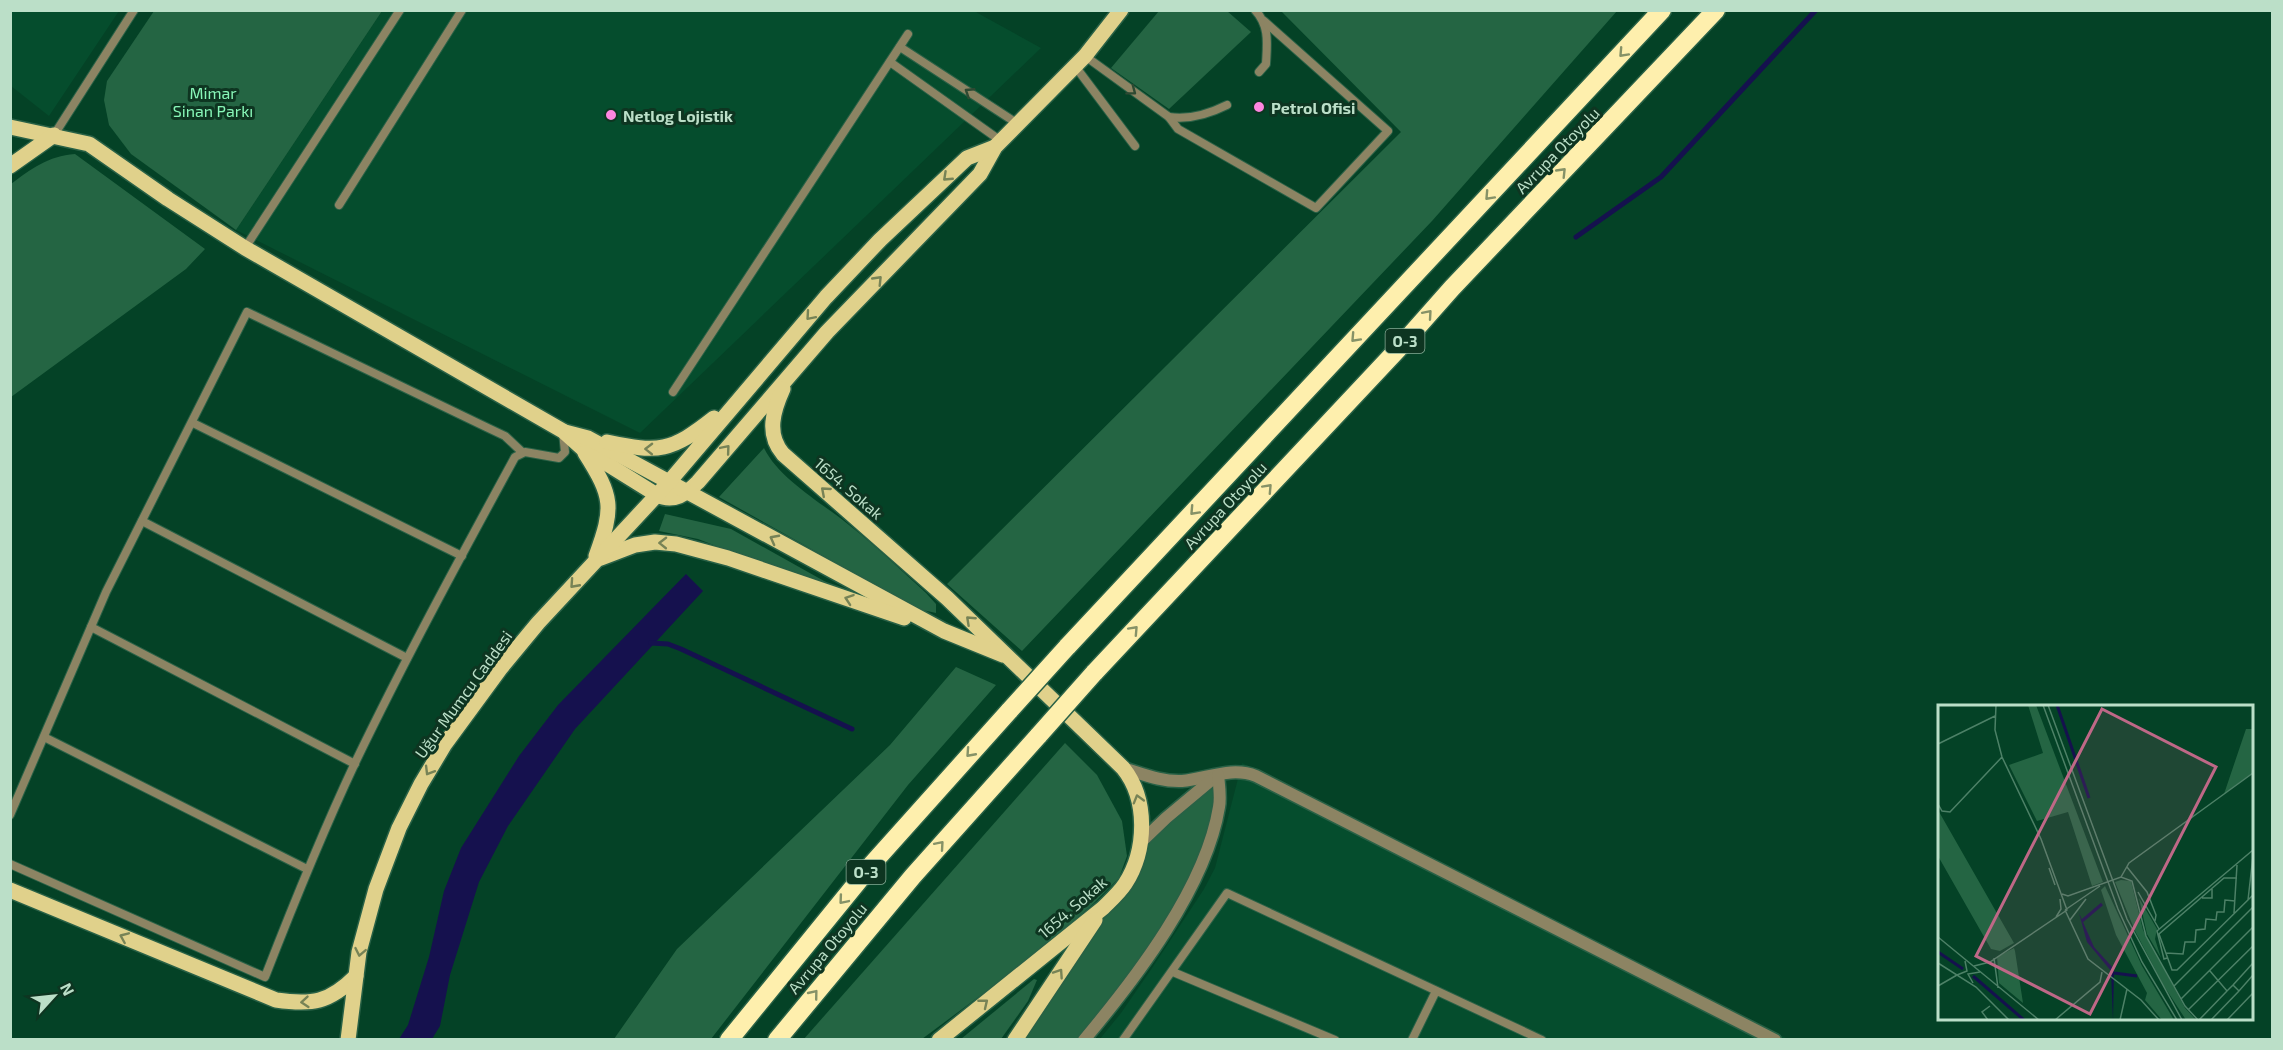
<svg xmlns="http://www.w3.org/2000/svg" width="2283" height="1050" viewBox="0 0 2283 1050" font-family="'Exo 2',sans-serif">
<style>
.built{fill:#054d2d}
.green{fill:#246543}
.water{fill:#15114e}
.lines{fill:none;stroke-linecap:round;stroke-linejoin:round}
.stream{stroke:#15114e;stroke-width:5}
.lane-casing{stroke:#296146;stroke-width:10}
.street-casing{stroke:#296146;stroke-width:15}
.primary-casing{stroke:#296146;stroke-width:18}
.highway-casing{stroke:#296146;stroke-width:21}
.lane{stroke:#8c8463;stroke-width:8}
.street{stroke:#8c8463;stroke-width:12}
.primary{stroke:#e0d18b;stroke-width:15}
.highway{stroke:#feefad;stroke-width:18}
.highway-bridge-casing{stroke:#296146;stroke-width:21;stroke-linecap:butt}
.highway-bridge{stroke:#feefad;stroke-width:18}
.oneway{stroke:#869267}
.oneway2{stroke:#2e4932}
.oneway3{stroke:#778356}
.poi-dot{fill:#fe86e0;stroke:#0e3521;stroke-width:2}
.labels{text-anchor:middle;dominant-baseline:central;stroke-width:6;stroke-linejoin:round;paint-order:stroke}
.shield{fill:#0e3521;stroke:#87ac96;stroke-width:1.5}
.shield-label{font-size:15px;font-weight:bold;fill:#bbdfc8}
.park-label{font-size:16px;fill:#87f6b7;stroke:#0e3521}
.poi-label{font-size:16px;font-weight:bold;fill:#bbdfc8;stroke:#0e3521;text-anchor:start}
.street-label{font-size:16px;fill:#bbdfc8;stroke:#0e3521}
.inset-river{fill:none;stroke:#15114e;stroke-width:3}
.inset-road{fill:none;stroke:#4d8167;stroke-width:1.5}
.view{fill:#bf6887;fill-opacity:0.15;stroke:#bf6887;stroke-width:3}
.inset-edge{fill:none;stroke:#bbdfc8;stroke-width:3}
</style>
<rect width="100%" height="100%" fill="#044226"/>
<g class="built">
<polygon points="10,11 119,11 49,116 11,86"/>
<polygon points="382,11 974,11 1041,48 640,433 236,230"/>
<polygon points="1242,763 1788,1039 1099,1040 1121,1013 1152,968 1204,889 1215,868"/>
</g>
<g class="green">
<polygon points="154,11 382,11 236,230 131,154 109,125 104,100 107,81"/>
<polygon points="1159,11 1227,11 1251,32 1169,109 1111,68"/>
<polygon points="1281,11 1617,11 1432,221 1022,651 947,584 1401,132"/>
<path d="M75,154L205,249L186,269L11,397V184C31,169 48,156 75,154Z"/>
<path d="M764,448C779,479 822,503 849,525C876,546 901,570 926,593L936,604V613L918,609L719,497Z"/>
<polygon points="665,514 731,529 833,586 830,590 698,539 659,531"/>
<polygon points="956,667 996,685 908,785 711,1039 614,1039 677,949 890,745"/>
<polygon points="1065,743 1097,775 1122,821 1127,856 1119,878 1092,905 1020,966 922,1039 803,1040"/>
<polygon points="1218,775 1220,805 1179,909 1084,1039 1015,1040 1137,852"/>
<polygon points="1034,979 1037,980 1028,1001 1001,1039 961,1039"/>
</g>
<polygon class="water" points="686,574 703,591 575,729 508,826 479,882 450,975 440,1026 432,1039 399,1039 408,1025 429,957 444,891 461,848 519,756 558,705"/>
<g class="lines">
<g class="stream">
<polyline points="1576,237 1661,177 1816,10"/>
<polyline points="651,643 668,644 681,649 852,729"/>
</g>
<g class="lane-casing">
<g id="lane">
<path d="M1255,10C1270,26 1267,44 1266,64L1259,72"/>
<polyline points="900,47 1018,124"/>
<path d="M1085,56L1169,117C1189,120 1209,114 1227,105"/>
<polyline points="890,62 1001,141"/>
<polyline points="1075,66 1135,146"/>
<polyline points="1169,117 1178,129 1316,208 1388,131 1264,21"/>
<polyline points="54,135 134,10"/>
<polyline points="339,205 462,10"/>
<polyline points="245,248 400,10"/>
<polyline points="673,392 908,34"/>
<polyline points="193,423 462,556"/>
<polyline points="142,521 407,658"/>
<polyline points="91,627 355,764"/>
<polyline points="44,737 307,869"/>
<polyline points="10,815 106,592 247,312 486,427 505,436 522,452"/>
<path d="M10,864L265,977C293,905 322,833 355,763C405,659 460,558 515,457L525,452L559,458L565,452L563,432"/>
<polyline points="1173,972 1335,1040"/>
<polyline points="1123,1040 1227,893 1542,1040"/>
<polyline points="1412,1040 1436,991"/>
</g>
</g>
<g class="street-casing">
<g id="street">
<path d="M1123,768C1143,774 1161,782 1182,781C1207,779 1231,766 1256,776L1775,1040"/>
<polyline points="1140,843 1166,818 1215,777"/>
<path d="M1084,1040C1136,978 1206,887 1219,807C1221,797 1219,785 1218,775"/>
</g>
</g>
<g class="primary-casing">
<g id="primary">
<path d="M10,127L89,144L168,199L245,248L563,431L583,449L657,495C674,503 686,494 698,482L827,332L980,174L995,147L1085,56L1121,10"/>
<polyline points="10,166 54,135"/>
<path d="M783,389C773,411 766,434 783,454L947,598L1123,768C1148,799 1147,850 1125,884C1119,893 1111,900 1103,908L939,1040"/>
<polyline points="565,432 588,438 944,631 1003,655"/>
<path d="M607,442C659,453 671,452 714,418"/>
<path d="M585,453C613,497 614,507 596,556"/>
<polyline points="601,558 635,545 655,542 676,544 728,558 904,618"/>
<path d="M10,890L276,1000C312,1005 329,1003 356,976"/>
<polyline points="348,1040 359,952 376,889 399,828 421,784 445,744 500,669 538,623 669,482 826,297 880,240 967,158 995,147"/>
<polyline points="1015,1040 1095,920"/>
</g>
</g>
<g class="highway-casing">
<g id="highway">
<polyline points="1067,647 1662,10"/>
<polyline points="1094,673 1398,349 1452,288 1716,10"/>
<polyline points="729,1040 873,863 1010,710"/>
<polyline points="777,1040 913,876 1039,735"/>
</g>
</g>
<use href="#lane" class="lane"/>
<use href="#street" class="street"/>
<use href="#primary" class="primary"/>
<use href="#highway" class="highway"/>
<g class="highway-bridge-casing">
<g id="highway-bridge">
<polyline points="1010,710 1067,647"/>
<polyline points="1039,735 1094,673"/>
</g>
</g>
<use href="#highway-bridge" class="highway-bridge"/>
</g>
<defs><path id="oneway-chevron" d="M-2-3.5L2.5 0L-2 3.5" fill="none" stroke-width="1.6" stroke-linecap="round" stroke-linejoin="round" transform="scale(1.5)"/></defs>
<g class="oneway">
<use href="#oneway-chevron" transform="translate(1623 53) rotate(133)"/>
<use href="#oneway-chevron" transform="translate(1562 172) rotate(-46)"/>
<use href="#oneway-chevron" transform="translate(1489 196) rotate(133)"/>
<use href="#oneway-chevron" transform="translate(1428 314) rotate(-49)"/>
<use href="#oneway-chevron" transform="translate(1355 338) rotate(133)"/>
<use href="#oneway-chevron" transform="translate(1268 488) rotate(-47)"/>
<use href="#oneway-chevron" transform="translate(1194 511) rotate(133)"/>
<use href="#oneway-chevron" transform="translate(1134 630) rotate(-47)"/>
<use href="#oneway-chevron" transform="translate(970 753) rotate(132)"/>
<use href="#oneway-chevron" transform="translate(940 845) rotate(-49)"/>
<use href="#oneway-chevron" transform="translate(843 900) rotate(130)"/>
<use href="#oneway-chevron" transform="translate(814 994) rotate(-51)"/>
</g>
<g class="oneway2">
<use href="#oneway-chevron" transform="translate(1132 91) rotate(37)"/>
<use href="#oneway-chevron" transform="translate(969 92) rotate(-147)"/>
</g>
<g class="oneway3">
<use href="#oneway-chevron" transform="translate(947 177) rotate(137)"/>
<use href="#oneway-chevron" transform="translate(878 280) rotate(-46)"/>
<use href="#oneway-chevron" transform="translate(810 316) rotate(131)"/>
<use href="#oneway-chevron" transform="translate(649 449) rotate(-179)"/>
<use href="#oneway-chevron" transform="translate(726 449) rotate(-50)"/>
<use href="#oneway-chevron" transform="translate(825 491) rotate(-139)"/>
<use href="#oneway-chevron" transform="translate(774 539) rotate(-152)"/>
<use href="#oneway-chevron" transform="translate(663 543) rotate(-179)"/>
<use href="#oneway-chevron" transform="translate(574 584) rotate(132)"/>
<use href="#oneway-chevron" transform="translate(849 599) rotate(-161)"/>
<use href="#oneway-chevron" transform="translate(970 620) rotate(-137)"/>
<use href="#oneway-chevron" transform="translate(429 771) rotate(121)"/>
<use href="#oneway-chevron" transform="translate(1138 799) rotate(-106)"/>
<use href="#oneway-chevron" transform="translate(124 937) rotate(-157)"/>
<use href="#oneway-chevron" transform="translate(360 952) rotate(101)"/>
<use href="#oneway-chevron" transform="translate(1059 973) rotate(-56)"/>
<use href="#oneway-chevron" transform="translate(305 1002) rotate(175)"/>
<use href="#oneway-chevron" transform="translate(984 1003) rotate(-39)"/>
</g>
<g class="poi-dot">
<circle cx="1259" cy="107" r="6"/>
<circle cx="611" cy="115" r="6"/>
</g>
<g class="labels">
<g class="shield">
<rect x="1385.5" y="329" width="39" height="24" rx="4.5"/>
<rect x="846.5" y="860" width="39" height="24" rx="4.5"/>
</g>
<g class="shield-label">
<text x="1405" y="341">O-3</text>
<text x="866" y="872">O-3</text>
</g>
<g class="park-label">
<text x="213" y="92">Mimar<tspan x="213" dy="18">Sinan Parkı</tspan></text>
</g>
<g class="poi-label">
<text x="1271" y="107">Petrol Ofisi</text>
<text x="623" y="115">Netlog Lojistik</text>
</g>
<g class="street-label">
<text transform="translate(1557 150) rotate(-46)">Avrupa Otoyolu</text>
<text transform="translate(849 488) rotate(41)">1654. Sokak</text>
<text transform="translate(1225 505) rotate(-47)">Avrupa Otoyolu</text>
<text transform="translate(463 694) rotate(-54)">Uğur Mumcu Caddesi</text>
<text transform="translate(1072 907) rotate(-41)">1654. Sokak</text>
<text transform="translate(827 948) rotate(-50)">Avrupa Otoyolu</text>
</g>
</g>
<g transform="translate(1938 705)">
<rect width="315" height="315" fill="#044226"/>
<path d="M90,0H98L165,177L154,181L130,107L99,116L71,60L105,48ZM308,24H315V68L286,89ZM0,105L76,238L62,246L53,244L0,151ZM183,175L193,176L205,225L247,303L258,315H248L226,281L197,226L177,177ZM167,181L204,261L236,315H224L207,295L209,288L178,230L163,185ZM201,193L219,224L217,234L223,253L209,229ZM76,243L77,246L85,298L61,278L59,252Z" fill="#246543"/>
<path d="M141,208L156,242L176,264L175,315L173,266L149,237Z" fill="#15114e"/>
<path class="inset-river" d="M119,0L151,93M144,216L164,199M0,247L25,264M176,268L199,271M35,271L86,315"/>
<path class="inset-road" d="M105,0L180,204L204,257L239,315M110,0L189,214L244,315M0,39L57,11M0,99L4,106L12,107L64,52M189,162L209,187L218,210L217,216M111,163L117,180M183,172L191,158L315,68M299,173H286L221,229L234,265H239L315,190M200,187L221,224M124,189L130,191L183,172L194,176L208,231L247,301L260,315M264,193H274V184M310,195L315,151M127,205L150,254L203,295L221,315M127,205L162,181M296,208L299,160M118,212L123,204L122,194M132,215L148,194M0,232L101,315M228,248L245,249L247,237H257L258,225L267,224L268,214L278,215L279,207H286L287,195L297,196M56,253L60,283M229,253L226,254L219,226L315,145M0,258L38,282L71,315M36,261L52,257L129,205L103,134L64,52L57,25L58,0M272,266L289,286L295,280L301,286L315,270M19,270L29,266L27,256M35,278L30,269L42,267M295,280L315,258M0,281L19,270M236,281L315,202M243,294L315,222M250,305L315,241M50,315L44,307L52,301M117,315L162,277L164,267M182,315L189,284M261,315L289,286M273,315L301,286M289,315L315,288"/>
<path class="view" d="M164,4L278,62L152,309L38,251Z"/>
<rect width="315" height="315" class="inset-edge"/>
</g>
<rect width="2283" height="1050" fill="none" stroke="#bbdfc8" stroke-width="24"/>
<g transform="translate(54 996) rotate(63)" stroke="#0e3521" stroke-width="4.5" paint-order="stroke">
<path d="M0-4.5L10 22L0 15L-10 22Z" fill="#bbdfc8"/>
<text y="-9" font-size="16" font-weight="bold" text-anchor="middle" fill="#bbdfc8">N</text>
</g>
</svg>
